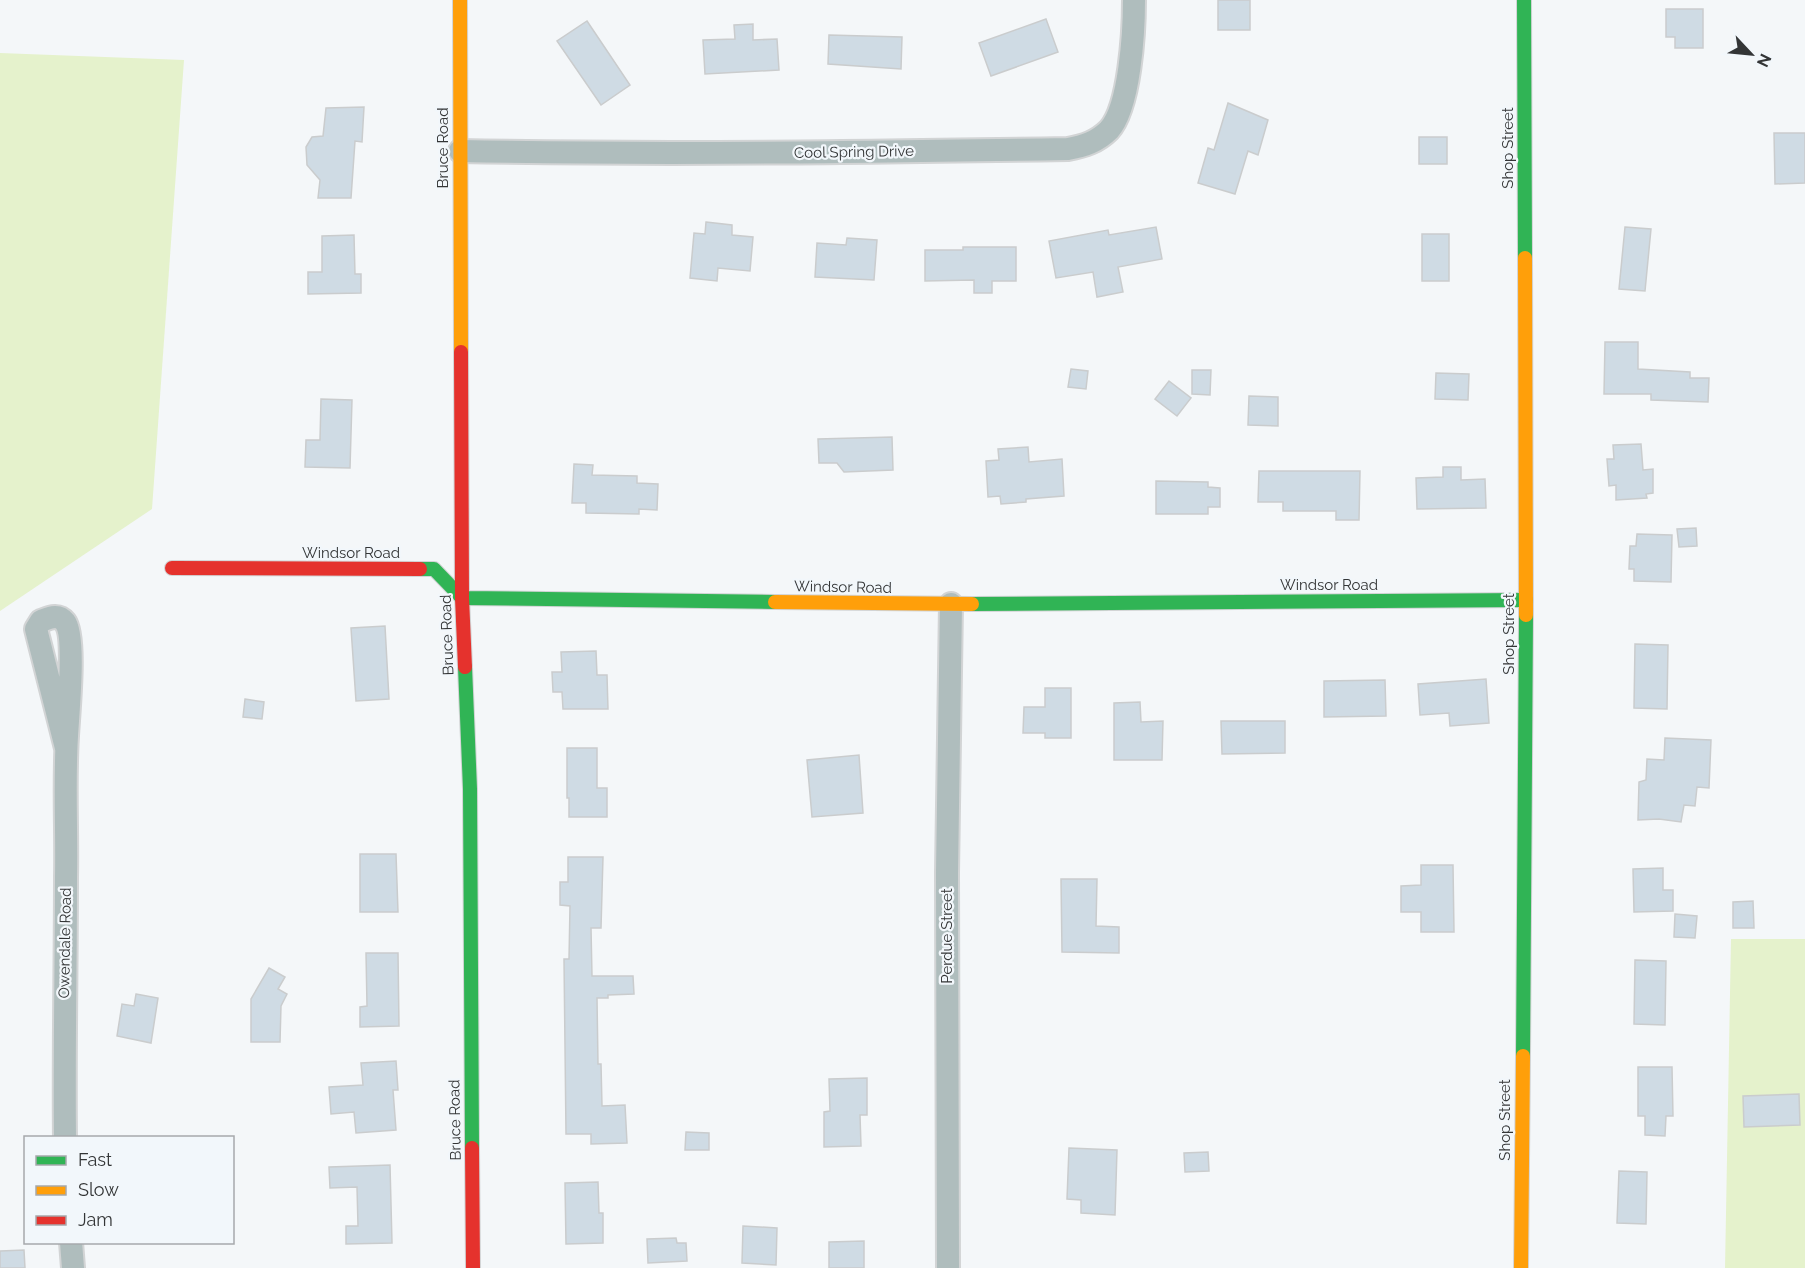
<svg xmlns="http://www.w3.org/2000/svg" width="1805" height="1268" viewBox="0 0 1805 1268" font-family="Raleway,sans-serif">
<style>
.green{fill:#e5f2cc}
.building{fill:#cfdbe4;stroke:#cacccd;stroke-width:1.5}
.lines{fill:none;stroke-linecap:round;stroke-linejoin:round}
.street-casing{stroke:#d2d4d5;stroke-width:26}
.fast-casing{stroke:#d2d4d5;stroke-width:16}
.slow-casing{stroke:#d2d4d5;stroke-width:16}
.jam-casing{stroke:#d2d4d5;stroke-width:16}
.street{stroke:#afbdbd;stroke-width:22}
.fast{stroke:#30b455;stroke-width:14}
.slow{stroke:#ff9f0a;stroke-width:14}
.jam{stroke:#e5322d;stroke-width:14}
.labels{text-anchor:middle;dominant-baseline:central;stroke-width:4.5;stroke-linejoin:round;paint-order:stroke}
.street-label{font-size:15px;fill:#333536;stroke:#f2f7fb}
</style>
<rect width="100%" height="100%" fill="#f4f7f9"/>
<g class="green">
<polygon points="0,53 184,60 152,509 0,611"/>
<polygon points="1731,939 1805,939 1805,1268 1725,1268"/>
</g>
<g class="building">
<rect x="1218" y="0" width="32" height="30"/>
<polygon points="1666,9 1703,9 1703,48 1675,48 1675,37 1666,37"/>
<polygon points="1046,19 1058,52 991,76 979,43"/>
<polygon points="587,21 630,85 601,105 557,41"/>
<polygon points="753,24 753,40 777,39 779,70 705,74 703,40 735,39 734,25"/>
<polygon points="829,35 902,37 901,69 828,64"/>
<polygon points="1228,103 1268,120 1258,155 1248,151 1235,194 1198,183 1208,148 1214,150"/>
<polygon points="364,107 362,142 355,141 351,198 318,198 320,180 307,165 306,147 312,137 323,136 326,108"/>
<polygon points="1774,133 1805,133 1805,183 1775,184"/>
<rect x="1419" y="137" width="28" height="27"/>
<polygon points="706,222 732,225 732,235 753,237 750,271 718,268 717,281 690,278 694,233 705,234"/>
<polygon points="1156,227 1162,259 1118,267 1123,292 1097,297 1093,272 1056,278 1049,241 1108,230 1109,235"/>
<polygon points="1625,227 1651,229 1645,291 1619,289"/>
<rect x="1422" y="234" width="27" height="47"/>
<polygon points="354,235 355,274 361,274 361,293 308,294 308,272 322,272 322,236"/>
<polygon points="847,238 877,240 874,280 815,277 817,243 846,245"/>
<polygon points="963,247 1016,247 1016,281 992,281 992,293 974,293 974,280 925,281 925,250 963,250"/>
<polygon points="1605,342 1638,342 1638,369 1690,372 1690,378 1709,378 1708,402 1651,400 1651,394 1604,394"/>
<polygon points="1071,369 1088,371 1086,389 1068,387"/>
<polygon points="1192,370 1211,370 1210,395 1192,394"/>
<polygon points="1436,373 1469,374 1468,400 1435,399"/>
<polygon points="1169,381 1191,398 1177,416 1155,399"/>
<polygon points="1249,396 1278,397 1278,426 1248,425"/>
<polygon points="321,399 352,400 350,468 305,467 306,440 320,440"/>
<polygon points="892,437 893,470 844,472 837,463 819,463 818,439"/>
<polygon points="1641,444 1643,470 1653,469 1653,493 1646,494 1647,498 1616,500 1616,485 1609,486 1607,459 1614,459 1613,445"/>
<polygon points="1028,447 1029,462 1062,459 1064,496 1026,499 1026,502 1001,504 1000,496 988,497 986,461 999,460 998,449"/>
<polygon points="574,464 593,465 592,475 637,476 637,483 658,484 657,510 639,509 639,514 586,513 586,503 572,503"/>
<polygon points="1443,467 1461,467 1461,480 1485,479 1486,508 1417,509 1416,478 1443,477"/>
<polygon points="1259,471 1360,471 1359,520 1336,520 1336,511 1283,511 1283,502 1258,502"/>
<polygon points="1156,481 1208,482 1208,487 1220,488 1220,507 1208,507 1208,514 1156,514"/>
<polygon points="1696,528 1697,546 1679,547 1677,529"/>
<polygon points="1637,534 1672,535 1671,582 1634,581 1634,569 1629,569 1630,546 1636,546"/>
<polygon points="385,626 389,699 356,701 351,628"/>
<polygon points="1635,644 1668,645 1667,709 1634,708"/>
<polygon points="596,651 597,675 607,675 608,709 563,709 562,692 553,692 552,672 562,672 561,652"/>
<polygon points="1486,679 1489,723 1450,726 1449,713 1420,715 1418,684"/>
<polygon points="1385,680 1386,716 1324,717 1324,681"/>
<polygon points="1045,688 1071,688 1071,738 1045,738 1045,733 1023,733 1024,707 1045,707"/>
<polygon points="245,699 264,702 262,719 243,717"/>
<polygon points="1140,702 1141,722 1163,721 1162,760 1114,760 1114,703"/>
<polygon points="1221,721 1285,721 1285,753 1222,754"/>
<polygon points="1665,738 1711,740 1709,788 1697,787 1695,806 1684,805 1681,822 1659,819 1638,820 1639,782 1646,780 1647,759 1664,760"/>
<polygon points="567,748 597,748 597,788 607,788 607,817 569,817 569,798 567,798"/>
<polygon points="859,755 863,813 812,817 807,760"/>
<polygon points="360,854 396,854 398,912 360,912"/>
<polygon points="568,857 603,857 601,928 591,928 592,976 633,976 634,994 608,995 608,998 597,998 598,1064 601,1064 602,1106 625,1105 627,1143 591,1144 591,1134 566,1134 564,959 569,959 570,906 560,905 560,882 568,882"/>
<polygon points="1421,865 1453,865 1454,932 1421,932 1421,912 1401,912 1401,886 1421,885"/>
<polygon points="1663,868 1663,890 1673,890 1673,911 1634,912 1633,869"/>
<polygon points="1061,879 1097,879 1096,926 1119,927 1119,953 1062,952"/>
<polygon points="1753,901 1754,928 1733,928 1733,902"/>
<polygon points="1675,914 1697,916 1695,938 1674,937"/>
<polygon points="366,953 398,953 399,1026 360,1027 360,1007 367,1006"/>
<polygon points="1635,960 1666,961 1665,1025 1634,1024"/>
<polygon points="269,968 285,977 278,989 287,994 281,1006 280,1042 251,1042 251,999"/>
<polygon points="136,994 158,998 151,1043 117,1036 122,1004 134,1006"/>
<polygon points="396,1061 398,1090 393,1090 396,1130 356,1133 354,1112 331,1114 329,1087 363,1085 361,1063"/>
<polygon points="1638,1067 1672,1067 1673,1116 1666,1116 1665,1136 1645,1135 1645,1116 1638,1116"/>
<polygon points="867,1078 867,1115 860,1115 861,1146 824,1147 824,1112 830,1111 829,1079"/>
<polygon points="1799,1094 1800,1125 1744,1127 1743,1096"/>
<polygon points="686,1132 709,1133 709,1150 685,1150"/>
<polygon points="1069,1148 1117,1150 1115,1215 1081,1213 1081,1200 1067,1199"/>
<polygon points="1208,1152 1209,1171 1185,1172 1184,1153"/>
<polygon points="390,1165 392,1243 346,1244 346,1226 358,1226 357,1187 330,1188 329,1167"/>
<polygon points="1619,1171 1647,1172 1646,1224 1617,1223"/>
<polygon points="598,1182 599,1213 603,1213 603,1243 566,1244 565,1183"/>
<polygon points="743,1226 777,1228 776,1265 742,1263"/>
<polygon points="676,1238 677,1243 686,1243 687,1261 648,1263 647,1239"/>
<polygon points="864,1241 864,1268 829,1268 829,1242"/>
<polygon points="24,1250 25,1268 0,1268 0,1251"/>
</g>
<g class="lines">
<g class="street-casing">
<g id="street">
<path d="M460,151C662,155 865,152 1068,149C1084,146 1097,142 1109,130C1130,107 1134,31 1134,0"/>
<path d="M65,1138C64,1051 66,964 66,877C67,830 64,783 67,736C68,715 76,636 65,622C58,613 49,618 41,621L36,629L66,748"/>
<polyline points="71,1242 73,1268"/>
<polyline points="948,1268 947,873 951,604"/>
</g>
</g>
<g class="fast-casing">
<g id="fast">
<polyline points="1524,0 1525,258"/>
<polyline points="420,569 434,569 462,598 775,602"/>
<polyline points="972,604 1526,600"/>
<polyline points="465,667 470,789 472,1148"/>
<polyline points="1523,1056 1526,615"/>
</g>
</g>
<g class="slow-casing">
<g id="slow">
<polyline points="460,0 461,352"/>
<polyline points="1525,258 1526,615"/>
<polyline points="775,602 972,604"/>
<polyline points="1521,1268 1523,1056"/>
</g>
</g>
<g class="jam-casing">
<g id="jam">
<polyline points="461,352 462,598 465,667"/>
<polyline points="172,568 420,569"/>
<polyline points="472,1148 473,1268"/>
</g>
</g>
<use href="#street" class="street"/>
<use href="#fast" class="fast"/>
<use href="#slow" class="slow"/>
<use href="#jam" class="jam"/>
</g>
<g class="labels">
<g class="street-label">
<text transform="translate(443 148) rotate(-90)">Bruce Road</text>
<text transform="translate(1508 148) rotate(-90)">Shop Street</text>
<text transform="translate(854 152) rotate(-1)">Cool Spring Drive</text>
<text x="351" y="553">Windsor Road</text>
<text x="1329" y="585">Windsor Road</text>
<text transform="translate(843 587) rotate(1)">Windsor Road</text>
<text transform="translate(1509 634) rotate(-90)">Shop Street</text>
<text transform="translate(447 635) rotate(-92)">Bruce Road</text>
<text transform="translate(947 936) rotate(-90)">Perdue Street</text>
<text transform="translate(65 943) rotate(-89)">Owendale Road</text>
<text transform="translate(455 1120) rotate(-91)">Bruce Road</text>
<text transform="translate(1505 1120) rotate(-90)">Shop Street</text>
</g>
</g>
<rect x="24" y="1136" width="210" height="108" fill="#f2f7fb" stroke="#a6a9ac" stroke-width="1.5"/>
<rect x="36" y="1156" width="30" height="9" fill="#30b455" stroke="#a6a9ac" stroke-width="1.5"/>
<text x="78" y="1166" font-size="18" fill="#333536">Fast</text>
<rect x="36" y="1186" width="30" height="9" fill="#ff9f0a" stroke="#a6a9ac" stroke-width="1.5"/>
<text x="78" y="1196" font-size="18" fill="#333536">Slow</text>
<rect x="36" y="1216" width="30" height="9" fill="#e5322d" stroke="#a6a9ac" stroke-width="1.5"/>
<text x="78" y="1226" font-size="18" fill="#333536">Jam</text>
<g transform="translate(1751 54) rotate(116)" stroke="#f2f7fb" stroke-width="4.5" paint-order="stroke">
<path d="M0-4.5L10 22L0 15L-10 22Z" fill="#333536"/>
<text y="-9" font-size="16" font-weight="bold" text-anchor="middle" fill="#333536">N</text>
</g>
</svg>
